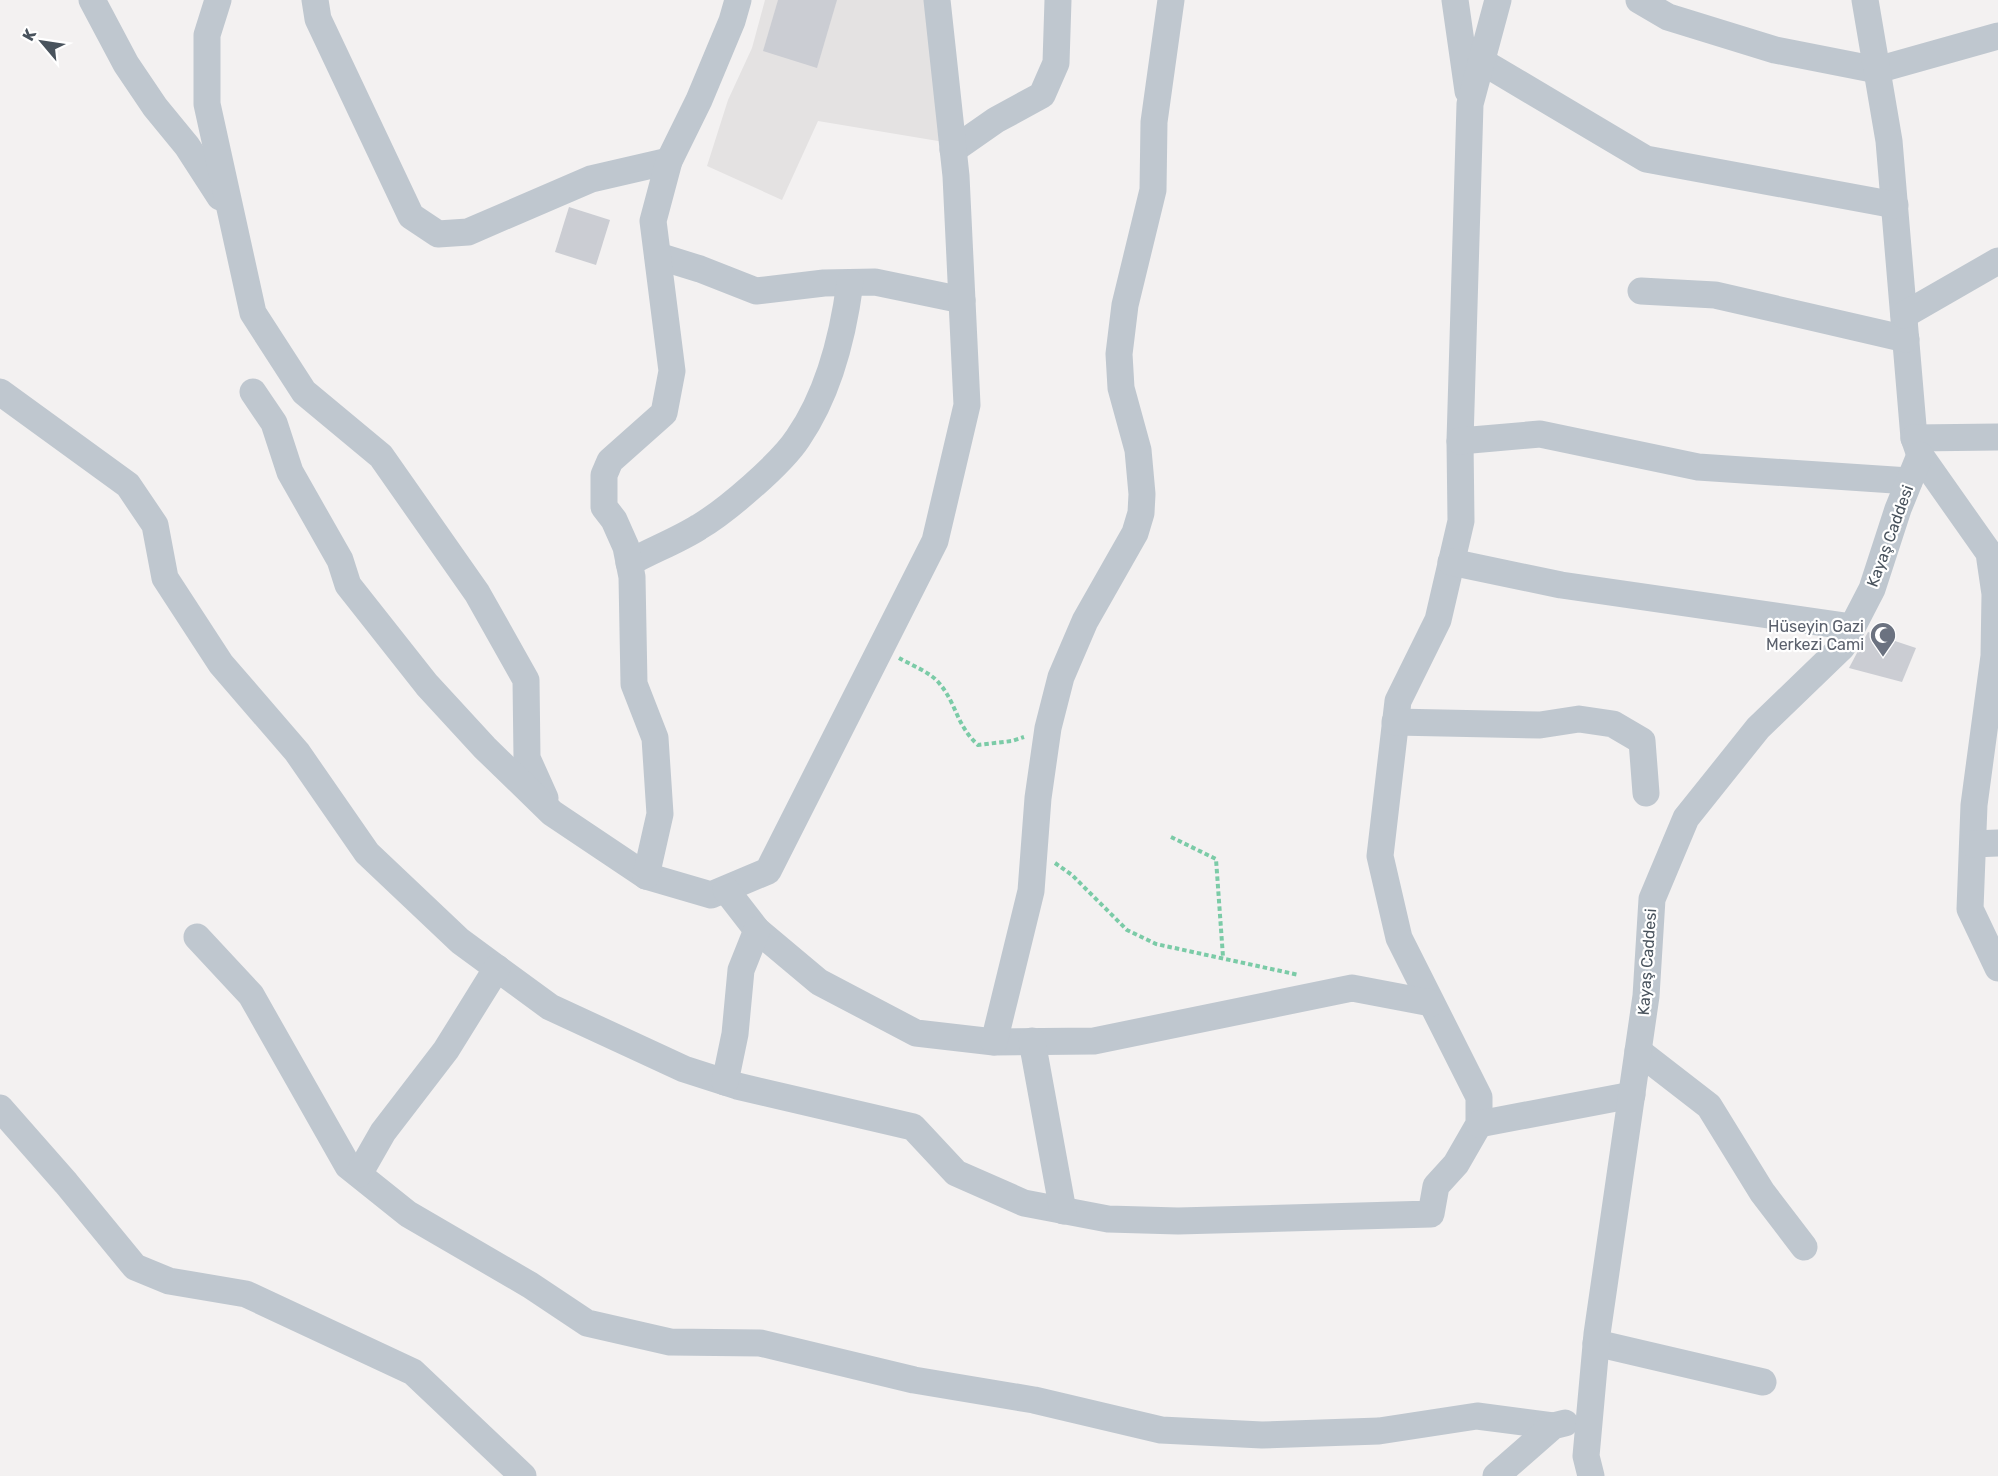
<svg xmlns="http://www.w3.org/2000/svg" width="1998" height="1476" viewBox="0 0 1998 1476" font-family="Rubik,sans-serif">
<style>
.education{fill:#e4e2e2}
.building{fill:#cbcdd3}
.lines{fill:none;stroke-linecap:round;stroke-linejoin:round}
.path{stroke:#7bcba7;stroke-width:4;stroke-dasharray:4.5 3;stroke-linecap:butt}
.minor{stroke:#bfc7cf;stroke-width:27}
.labels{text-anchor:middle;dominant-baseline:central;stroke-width:4.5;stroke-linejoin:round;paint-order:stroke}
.street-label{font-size:16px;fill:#49535d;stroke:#fff}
.worship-label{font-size:16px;fill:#5b616d;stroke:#fff;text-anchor:end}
</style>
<rect width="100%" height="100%" fill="#f3f1f1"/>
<polygon class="education" points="765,0 931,0 944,142 818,121 782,200 707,166 728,100 752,48"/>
<g class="building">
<polygon points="778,0 837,0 817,68 763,51"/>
<polygon points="569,207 610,220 596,265 555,252"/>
<polygon points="1868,632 1916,648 1902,682 1849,668"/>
</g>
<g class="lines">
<g class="path">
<path d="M899,658C911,665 930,672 939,683C957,704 956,725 978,745L1012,741L1024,737"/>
<polyline points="1171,837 1216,859 1223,957"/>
<polyline points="1055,863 1072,875 1127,930 1156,944 1299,975"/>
</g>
<g class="minor">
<polyline points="92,0 126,64 155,107 187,146 220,197"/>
<polyline points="218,0 207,35 207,104 253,313 304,392 381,456 477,593 526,680 527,758 545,798"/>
<polyline points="315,0 318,19 411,216 438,234 468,232 591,179 669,161"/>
<polyline points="1455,0 1468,91"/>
<polyline points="1639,0 1668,17 1775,50 1877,70 1998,36"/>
<polyline points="1865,0 1889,141 1914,438 1920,455 1989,553 1995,594 1994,656 1974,805 1970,909 1998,968"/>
<polyline points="1481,61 1646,159 1895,205"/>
<polyline points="953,150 996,120 1042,95 1056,63 1058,0"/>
<polyline points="658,256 700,269 756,291 824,283 875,282 962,300"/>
<polyline points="1641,291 1715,295 1906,339"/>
<polyline points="1904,315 1998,261"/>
<polyline points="0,392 128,485 155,525 165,578 221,664 297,752 367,853 460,941 550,1007 684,1069 737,1086 913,1127 956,1173 1024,1203 1108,1219 1178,1221 1431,1214 1436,1186 1456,1164 1479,1124 1479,1097 1399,938 1380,856 1398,701 1438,620 1461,521 1460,441 1470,104 1498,0"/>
<polyline points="253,392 274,423 290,472 340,560 348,585 427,685 485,748 552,813 646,876 711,895 768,871 935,541 967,405 956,176 937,0"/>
<polyline points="1914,438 1998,437"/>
<polyline points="1460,441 1540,434 1698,467 1909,481"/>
<polyline points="1451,562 1561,585 1852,627"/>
<path d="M629,563C652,550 677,541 699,527C726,511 781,464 798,438C829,393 843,336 850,283"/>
<polyline points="1395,722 1540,725 1579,719 1613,724 1642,741 1646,793"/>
<polyline points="1973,844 1998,843"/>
<polyline points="646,876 660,814 655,738 634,684 632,577 626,547 614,520 604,507 604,475 610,461 664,413 672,371 653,221 669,161 699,100 732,21 738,0"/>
<polyline points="726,890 757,930 819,982 916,1033 994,1042 1094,1041 1352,988 1431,1003"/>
<polyline points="197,937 251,995 348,1166 408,1214 530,1285 587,1323 670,1342 760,1343 914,1380 1034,1400 1161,1430 1262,1435 1379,1431 1477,1416 1553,1426"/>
<polyline points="1032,1041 1063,1211"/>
<polyline points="994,1042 1031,891 1038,798 1048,728 1061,677 1085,621 1135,533 1141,513 1142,494 1138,450 1121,388 1119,354 1125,305 1153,190 1154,122 1171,0"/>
<polyline points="1638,1051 1709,1106 1762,1192 1804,1247"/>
<polyline points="725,1082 735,1034 741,970 757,930"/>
<polyline points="0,1108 66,1183 135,1267 169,1281 246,1294 413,1372 523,1476"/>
<polyline points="1479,1124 1632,1095"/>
<polyline points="359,1174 383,1132 446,1050 497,968"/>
<polyline points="1596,1343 1763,1382"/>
<polyline points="1496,1476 1553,1426 1565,1423"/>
<polyline points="1591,1476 1586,1456 1597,1334 1646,996 1652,899 1686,818 1758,728 1842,647 1872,589 1898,509 1920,455"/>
</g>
</g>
<defs>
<g id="mosque-pin" transform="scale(1.35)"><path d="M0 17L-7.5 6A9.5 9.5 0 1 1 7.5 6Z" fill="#6b7280" stroke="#fff"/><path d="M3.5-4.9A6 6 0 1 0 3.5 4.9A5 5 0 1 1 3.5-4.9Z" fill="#fff"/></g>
</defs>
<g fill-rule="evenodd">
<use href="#mosque-pin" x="1883" y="635"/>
</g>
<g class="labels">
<g class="street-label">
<text transform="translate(1890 536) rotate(-70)">Kayaş Caddesi</text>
<text transform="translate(1647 962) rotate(-86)">Kayaş Caddesi</text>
</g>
<g class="worship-label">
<text x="1864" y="626">Hüseyin Gazi<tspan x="1864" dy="18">Merkezi Cami</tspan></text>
</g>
</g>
<g transform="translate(42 42) rotate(299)" stroke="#ffffff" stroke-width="4.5" paint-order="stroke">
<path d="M0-4.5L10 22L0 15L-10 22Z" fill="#49535d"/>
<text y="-9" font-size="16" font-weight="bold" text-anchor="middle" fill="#49535d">K</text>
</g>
</svg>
